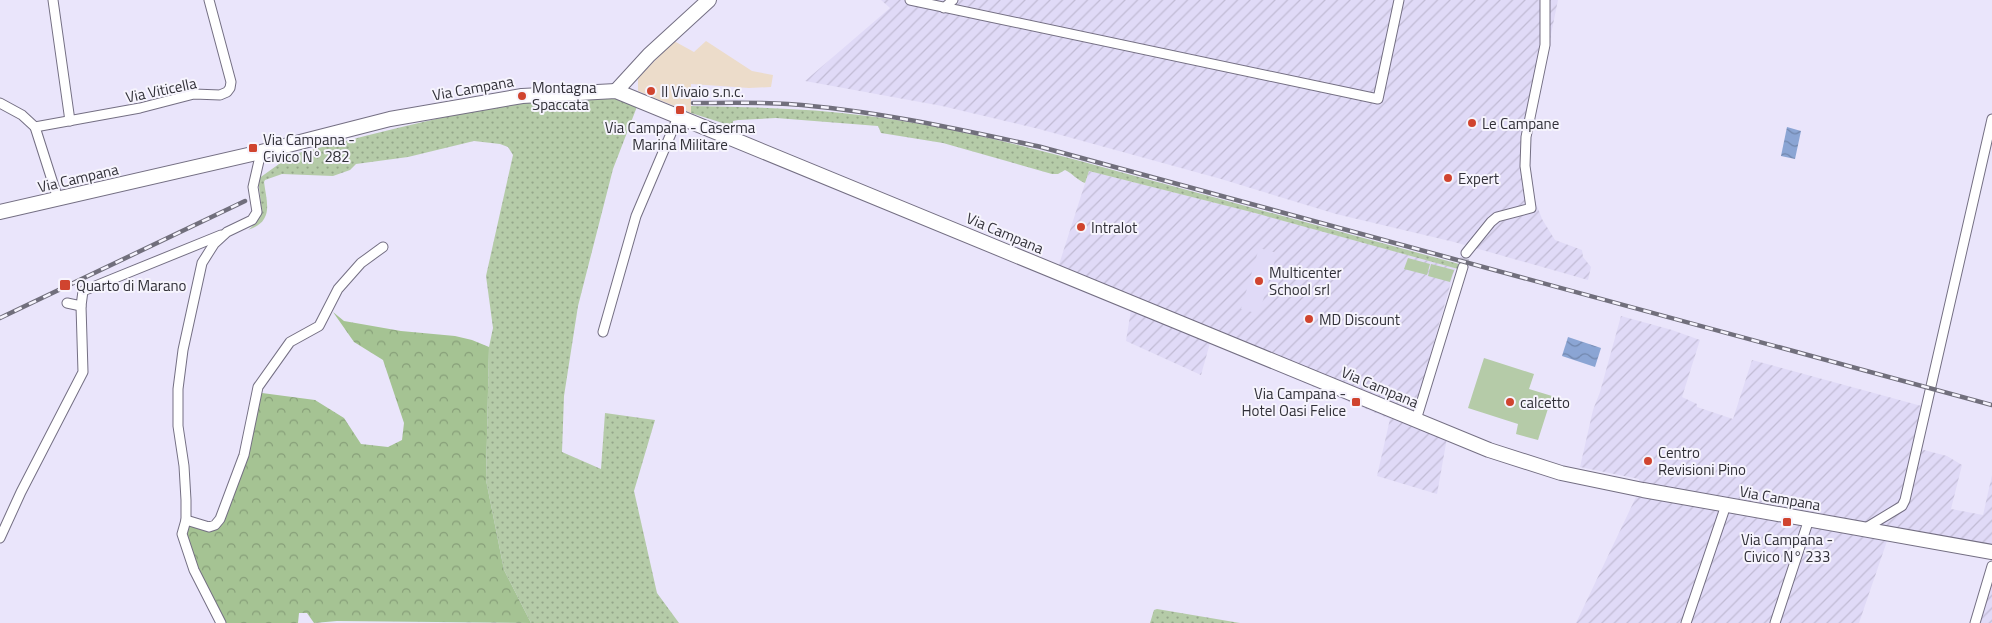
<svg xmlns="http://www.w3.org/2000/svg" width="1992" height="623" viewBox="0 0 1992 623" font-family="'Titillium Web',sans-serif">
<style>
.commercial{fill:#ecdcca}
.industrial{fill:url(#industrial-furrows)}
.built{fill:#e0daf7}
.grass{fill:url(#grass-dots)}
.forest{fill:url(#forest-crowns)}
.garden{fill:#b5cba8}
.water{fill:url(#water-waves)}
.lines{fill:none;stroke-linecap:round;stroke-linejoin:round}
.street-tunnel{stroke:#c5c1d4;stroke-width:9;stroke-dasharray:9 4.5;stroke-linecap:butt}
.street-casing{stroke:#746f83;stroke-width:11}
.secondary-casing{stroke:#746f83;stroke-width:16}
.street{stroke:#fff;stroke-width:9}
.secondary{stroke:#fff;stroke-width:14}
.rail-casing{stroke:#716f7c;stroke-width:4.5}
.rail{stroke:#f6f4fd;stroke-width:2.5;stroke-dasharray:8;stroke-linecap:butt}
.poi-dot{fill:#d0442f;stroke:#f6f4fd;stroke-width:2}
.labels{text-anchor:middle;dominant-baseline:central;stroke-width:4;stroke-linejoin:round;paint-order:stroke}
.poi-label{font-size:15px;fill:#313038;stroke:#f6f4fd;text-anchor:start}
.street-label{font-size:15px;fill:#313038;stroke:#f6f4fd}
</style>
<defs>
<pattern id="industrial-furrows" width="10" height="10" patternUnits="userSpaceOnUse" patternTransform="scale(1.25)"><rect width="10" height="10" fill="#e0daf7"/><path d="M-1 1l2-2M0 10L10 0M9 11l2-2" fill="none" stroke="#c1bbd4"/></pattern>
<pattern id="grass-dots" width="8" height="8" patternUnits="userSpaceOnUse" patternTransform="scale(1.25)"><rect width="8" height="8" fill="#b5cba8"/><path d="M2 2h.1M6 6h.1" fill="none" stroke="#94a58a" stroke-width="1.8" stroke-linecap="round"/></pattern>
<pattern id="forest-crowns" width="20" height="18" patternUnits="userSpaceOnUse" patternTransform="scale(1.25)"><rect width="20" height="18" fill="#a5c393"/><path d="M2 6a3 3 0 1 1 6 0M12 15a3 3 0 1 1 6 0" fill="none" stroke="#879f79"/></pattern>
<pattern id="water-waves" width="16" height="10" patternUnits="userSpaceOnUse" patternTransform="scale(1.25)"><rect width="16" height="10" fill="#8ba5d4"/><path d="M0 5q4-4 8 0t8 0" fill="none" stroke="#7287ad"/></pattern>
</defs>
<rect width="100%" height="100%" fill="#eae5fb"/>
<polygon class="commercial" points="674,41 694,52 706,41 752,71 773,75 771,87 749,88 691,84 691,113 638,91 638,78"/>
<g class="industrial">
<polygon points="881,0 1558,0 1526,157 1531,190 1542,219 1555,240 1582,250 1583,257 1591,267 1588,280 1454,242 1336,214 1221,179 1039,129 942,106 805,81 890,8"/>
<polygon points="1089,171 1255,213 1455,268 1411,423 1447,438 1437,494 1377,476 1390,419 1210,343 1201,375 1126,341 1131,310 1055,277"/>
<polygon points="1621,316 1672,330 1700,340 1682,397 1697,404 1697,407 1733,419 1752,360 1929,408 1920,449 1947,456 1962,465 1951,509 1983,515 1992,475 1992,558 1887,541 1859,623 1576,623 1636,497 1639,479 1580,467 1593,410 1600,392"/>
<polygon points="1992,579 1992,623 1978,623"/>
</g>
<polygon class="built" points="1259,248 1277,253 1259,314 1241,309"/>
<g class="grass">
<path d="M604,94L638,104L613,169L578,306L564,396L562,452L601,469L605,413L655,420L634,491L657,593L679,623H531L504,570L486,480L489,347L493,328L486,276L513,155L508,147L500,144L474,141L408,157L356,164L350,170L333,176L282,174L265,180L264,182C267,204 274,221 248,230C266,217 260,198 258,179L279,164L282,157C388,131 495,99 604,94Z"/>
<path d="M691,106C750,107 809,108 868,116C964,128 1057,155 1150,180C1253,208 1356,236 1459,264L1458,269L1255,213L1089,171L1085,183C1077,180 1073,174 1065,170L1058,174H1052L943,143L881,133L878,126L776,118L738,120L733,121L732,126L691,113Z"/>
<polygon points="1157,609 1240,623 1150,623 1154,610"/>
</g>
<path class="forest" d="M333,312L344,321L401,331L455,336L472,340L489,347L486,480L504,570L531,623L337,621L314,623L307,613H299L298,623H223C211,598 183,550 186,524C199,530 206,532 218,525L258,395L262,393L315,400L344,418L361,444L388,447L402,440L404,423L383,360L354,342Z"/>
<g class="garden">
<polygon points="1408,258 1430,264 1427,275 1404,269"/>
<polygon points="1431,264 1454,270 1450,282 1428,276"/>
<polygon points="1484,358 1534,374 1529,389 1552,396 1538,440 1516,434 1518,424 1468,408"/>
</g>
<g class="water">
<polygon points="1787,127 1801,131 1795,159 1781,156"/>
<polygon points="1568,337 1601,348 1595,367 1562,356"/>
</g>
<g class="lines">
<polyline class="street-tunnel" points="1463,267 1466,253"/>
<g class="street-casing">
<g id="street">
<polyline points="53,0 70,121"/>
<polyline points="910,0 1378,99 1399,0"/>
<polyline points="944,8 953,0"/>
<polyline points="0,103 22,115 35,127 58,199"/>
<polyline points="35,127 140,108 194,94 220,95 227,92 230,88 231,82 209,0"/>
<polyline points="1466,253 1491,222 1497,217 1531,208 1525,166 1526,137 1545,45 1545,0"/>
<polyline points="67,303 81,306 83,291 221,235"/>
<polyline points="603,332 636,216 678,117"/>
<polyline points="1416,420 1463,267"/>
<polyline points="186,520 209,527 215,525 220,519 244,455 258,387 290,342 319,326 338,289 361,263 383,247"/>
<polyline points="1864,529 1902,506 1905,500 1992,119"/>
<polyline points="0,538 21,492 83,372 81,306"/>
<polyline points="221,623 194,570 182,534 186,520 186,500 184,466 178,426 178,389 183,350 202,263 214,244 227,232 252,220 257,212 253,187 261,152"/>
<polyline points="1686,623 1726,505"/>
<polyline points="1775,623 1809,519"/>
<polyline points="1975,623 1992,566"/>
</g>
</g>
<g class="secondary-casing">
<g id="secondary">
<polyline points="616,91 649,55 709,0"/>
<polyline points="0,212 261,152 390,119 522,96 616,91 1489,450 1561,473 1643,490 1992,552"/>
</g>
</g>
<use href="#street" class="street"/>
<use href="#secondary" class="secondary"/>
<g class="rail-casing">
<g id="rail">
<path d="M693,103C724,103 757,102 788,104C873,110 958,129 1041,147L1992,405"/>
<polyline points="0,318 245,201"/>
</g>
</g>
<use href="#rail" class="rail"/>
</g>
<g class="poi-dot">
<circle cx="651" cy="91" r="5"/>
<circle cx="522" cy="96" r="5"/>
<rect x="675" y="105" width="10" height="10" rx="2.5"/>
<circle cx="1472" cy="123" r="5"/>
<rect x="248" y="143" width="10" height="10" rx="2.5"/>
<circle cx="1448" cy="178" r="5"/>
<circle cx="1081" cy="227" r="5"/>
<circle cx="1259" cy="281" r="5"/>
<rect x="59" y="279" width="12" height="12" rx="2.5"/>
<circle cx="1309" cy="319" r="5"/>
<rect x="1351" y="397" width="10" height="10" rx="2.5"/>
<circle cx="1510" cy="402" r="5"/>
<circle cx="1648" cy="461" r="5"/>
<rect x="1782" y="517" width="10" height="10" rx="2.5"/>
</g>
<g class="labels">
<g class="poi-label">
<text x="532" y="87">Montagna<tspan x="532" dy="17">Spaccata</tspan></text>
<text x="661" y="91">Il Vivaio s.n.c.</text>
<text x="1482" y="123">Le Campane</text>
<text x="680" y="127" text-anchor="middle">Via Campana - Caserma<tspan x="680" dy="17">Marina Militare</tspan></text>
<text x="263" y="139">Via Campana -<tspan x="263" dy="17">Civico N° 282</tspan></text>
<text x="1458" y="178">Expert</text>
<text x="1091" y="227">Intralot</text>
<text x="1269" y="272">Multicenter<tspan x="1269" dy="17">School srl</tspan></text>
<text x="76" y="285">Quarto di Marano</text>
<text x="1319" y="319">MD Discount</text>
<text x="1346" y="393" text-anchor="end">Via Campana -<tspan x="1346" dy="17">Hotel Oasi Felice</tspan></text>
<text x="1520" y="402">calcetto</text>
<text x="1658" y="452">Centro<tspan x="1658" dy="17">Revisioni Pino</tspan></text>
<text x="1787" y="539" text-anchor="middle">Via Campana -<tspan x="1787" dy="17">Civico N° 233</tspan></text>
</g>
<g class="street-label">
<text transform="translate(473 88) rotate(-10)">Via Campana</text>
<text transform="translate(161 90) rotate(-12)">Via Viticella</text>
<text transform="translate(78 178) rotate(-13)">Via Campana</text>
<text transform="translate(1005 233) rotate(23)">Via Campana</text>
<text transform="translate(1380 387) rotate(23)">Via Campana</text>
<text transform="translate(1780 498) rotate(10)">Via Campana</text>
</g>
</g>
</svg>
